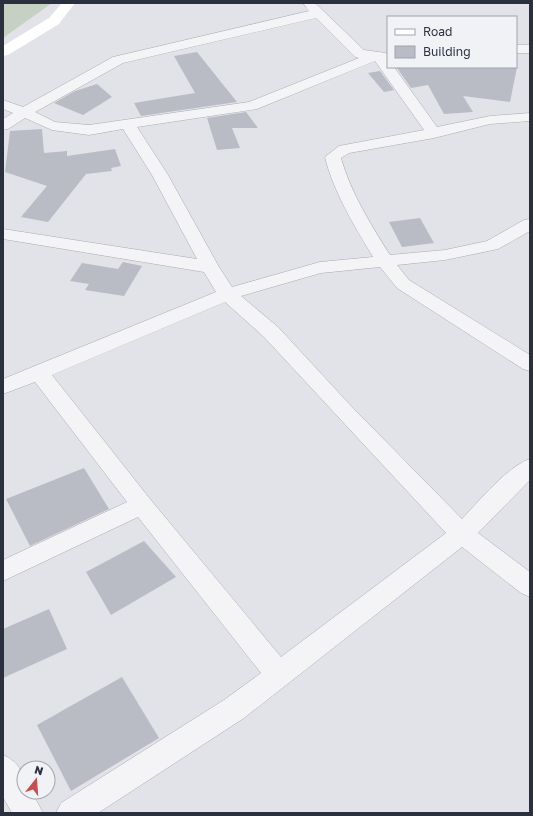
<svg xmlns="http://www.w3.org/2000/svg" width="533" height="816" viewBox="0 0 533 816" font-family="'Golos Text',sans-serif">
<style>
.green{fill:#c5d2c3}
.building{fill:#b9bcc5}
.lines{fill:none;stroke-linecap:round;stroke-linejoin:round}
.street-casing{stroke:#a7aab3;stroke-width:1}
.street{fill:#f4f4f7;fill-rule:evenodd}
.secondary{fill:#fff;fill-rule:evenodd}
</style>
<rect width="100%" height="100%" fill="#e1e3e9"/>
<polygon class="green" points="3,3 52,3 3,38"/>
<g class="building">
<polygon points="197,52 237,102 141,116 134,103 195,93 174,56"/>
<polygon points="405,67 517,67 510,102 463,96 473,112 444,114 428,85 411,88 397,68"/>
<polygon points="380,71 394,90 384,92 368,73"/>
<polygon points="97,84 112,97 83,115 54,103 75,91"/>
<polygon points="246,112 258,128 232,128 240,148 217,150 207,118"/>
<polygon points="42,129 44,153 67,151 67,156 115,149 121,166 111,168 112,171 86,174 48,222 21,217 47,186 5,172 10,131"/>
<polygon points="420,218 434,243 402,247 389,222"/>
<polygon points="123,262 142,266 124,296 85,290 89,284 70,281 82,263 118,269"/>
<polygon points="84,468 109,509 30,546 6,499"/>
<polygon points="144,541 176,577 111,615 86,572"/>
<polygon points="49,609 67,649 3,678 3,629"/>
<polygon points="122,677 159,738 71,791 37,725"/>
</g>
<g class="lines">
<g class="street-casing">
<g id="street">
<path d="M303,3H315L364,50L386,53L388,56V67H394L437,127L490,116L530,113V121L490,124L434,138L349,153L341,158C350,191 372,227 390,255L445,250L487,241L524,220L530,219V231L498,249L445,260L397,265L409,280L530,355V371L523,369L397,288L380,267L321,273L241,296L278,327L351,406L462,519C479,501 508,466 530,459V480L478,533L530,572V597L521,593L462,547L244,718L98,813H56L61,803L224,700L261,673L138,517L3,581V560L127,502L35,382L3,394V379L216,292L204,272L3,239V229L197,259L152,175L123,129L89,135L52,130L25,118L8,129L3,130V119L13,113L3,109V100L23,107L113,57L309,11ZM316,18L355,57L359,58L249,102L89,125L55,122L35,112L123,63ZM375,61L424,130L339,146L325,157C333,191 355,227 373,257L320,262L232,287L219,267L168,175L137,127L257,109ZM225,302L264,337L446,533L281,657L150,499L52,375Z"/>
<rect x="516" y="45" width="14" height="8"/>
<path d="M3,755C20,762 24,774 24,792H32L43,813H12L3,797Z"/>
</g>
</g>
<use href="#street" class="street"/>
<polygon class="secondary" points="62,3 75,3 59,24 8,55 3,56 3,46 49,18"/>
</g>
<rect width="533" height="816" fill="none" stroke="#2b303f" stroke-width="8"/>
<rect x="387" y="16" width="130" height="52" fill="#f1f2f6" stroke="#a2a4ad"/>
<rect x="395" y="29" width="20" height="6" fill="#ffffff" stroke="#a2a4ad"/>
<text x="423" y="36" font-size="12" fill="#2b303f">Road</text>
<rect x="395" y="46" width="20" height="12" fill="#b9bcc5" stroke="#a2a4ad"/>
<text x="423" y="56" font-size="12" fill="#2b303f">Building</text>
<g transform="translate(36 780) rotate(17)"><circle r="19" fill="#f1f2f6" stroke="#a2a4ad"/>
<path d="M0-3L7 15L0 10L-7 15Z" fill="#c54f52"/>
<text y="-6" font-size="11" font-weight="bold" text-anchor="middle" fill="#2b303f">N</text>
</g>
</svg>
